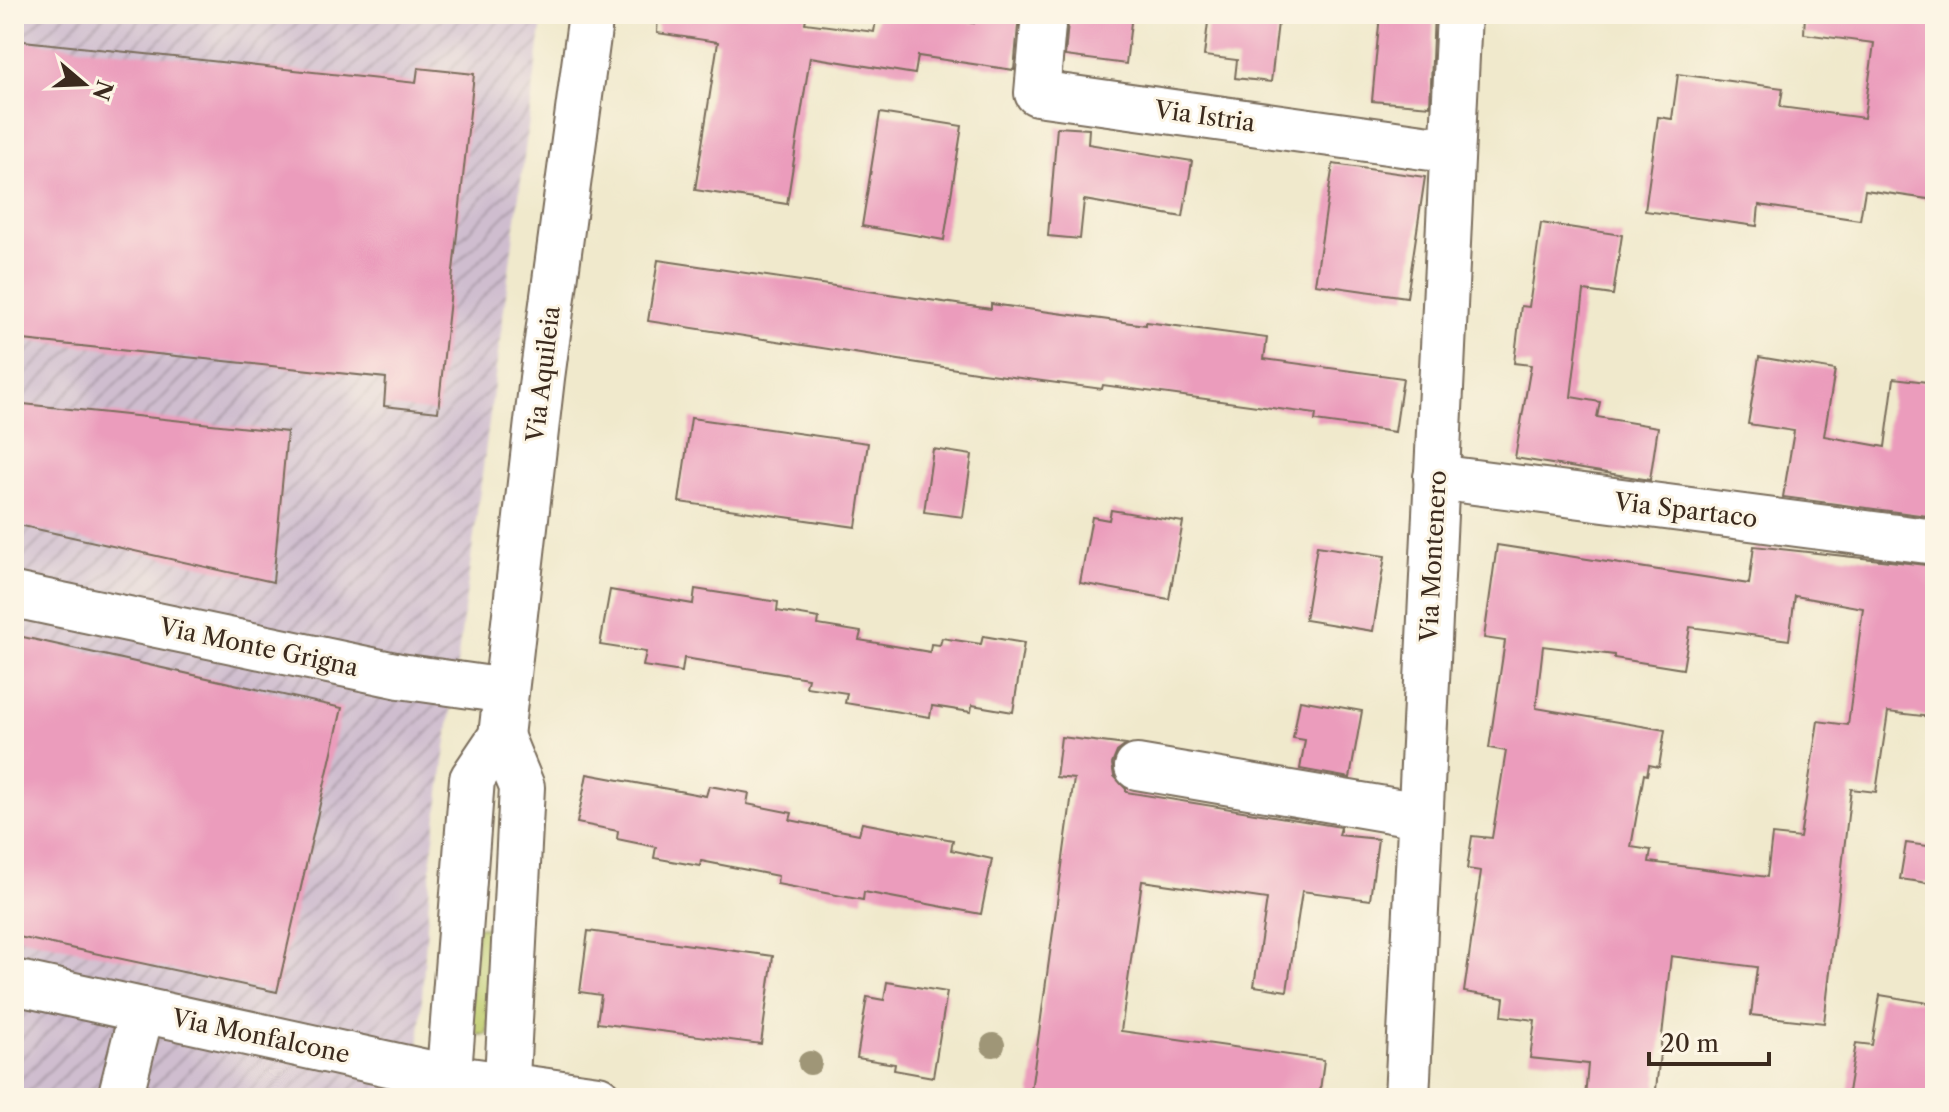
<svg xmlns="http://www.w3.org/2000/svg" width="1949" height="1112" viewBox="0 0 1949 1112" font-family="'Libre Caslon Text',serif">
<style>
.industrial{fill:url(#industrial-furrows)}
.grass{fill:url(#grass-tufts);stroke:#7d7c46;stroke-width:2}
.building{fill:#eb9cbc;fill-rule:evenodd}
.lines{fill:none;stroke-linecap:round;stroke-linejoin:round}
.minor-casing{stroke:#7a6d5b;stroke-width:48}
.minor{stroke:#fff;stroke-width:44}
.tree{fill:#9f9677}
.labels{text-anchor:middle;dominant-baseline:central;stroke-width:6;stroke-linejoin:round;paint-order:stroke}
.street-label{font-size:24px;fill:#3b2a1e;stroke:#fcf5e5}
</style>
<defs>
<pattern id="industrial-furrows" width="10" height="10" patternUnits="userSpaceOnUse" patternTransform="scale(2)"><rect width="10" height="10" fill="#cfbdcf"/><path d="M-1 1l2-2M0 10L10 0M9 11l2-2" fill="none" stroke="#a99aa7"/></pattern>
<pattern id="grass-tufts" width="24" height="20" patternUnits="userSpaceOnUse" patternTransform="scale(2)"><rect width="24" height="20" fill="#bfcd6f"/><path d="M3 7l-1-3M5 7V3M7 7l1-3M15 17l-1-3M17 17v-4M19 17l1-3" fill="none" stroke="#a5b060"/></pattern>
</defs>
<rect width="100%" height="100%" fill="#fcf5e5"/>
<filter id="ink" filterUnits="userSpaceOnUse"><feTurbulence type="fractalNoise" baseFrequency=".0125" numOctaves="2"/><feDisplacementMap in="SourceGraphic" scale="16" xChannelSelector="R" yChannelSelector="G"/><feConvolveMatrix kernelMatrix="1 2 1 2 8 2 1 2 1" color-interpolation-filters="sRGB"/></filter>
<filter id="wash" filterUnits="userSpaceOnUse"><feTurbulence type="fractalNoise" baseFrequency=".006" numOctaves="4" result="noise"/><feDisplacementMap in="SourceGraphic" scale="32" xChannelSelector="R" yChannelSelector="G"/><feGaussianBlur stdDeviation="1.8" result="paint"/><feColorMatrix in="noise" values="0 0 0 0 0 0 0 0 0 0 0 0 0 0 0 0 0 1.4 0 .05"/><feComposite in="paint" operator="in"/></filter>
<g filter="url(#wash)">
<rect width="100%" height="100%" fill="#f0e9cc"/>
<polygon class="industrial" points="14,14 543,14 432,853 415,1098 14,1098"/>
<polygon class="grass" points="477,927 495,928 487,1035 469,1034"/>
<g id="blocks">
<g class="building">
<polygon points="658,14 807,14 805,23 874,32 877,14 917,14 974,23 975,14 1019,15 1014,70 918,56 915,74 810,57 787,204 695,190 718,42 657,33"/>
<polygon points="1075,14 1132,14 1126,64 1065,56 1068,22 1074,23"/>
<polygon points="1209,14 1279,14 1271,82 1235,78 1237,60 1204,56"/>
<polygon points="1380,14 1434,14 1430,106 1372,101"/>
<polygon points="1805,14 1935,14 1935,200 1865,190 1860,220 1759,205 1757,226 1645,211 1658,117 1672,119 1678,74 1783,88 1780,107 1864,118 1874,43 1804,34"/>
<polygon points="14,40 416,83 418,68 474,74 438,412 384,406 386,378 14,339"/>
<polygon points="880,113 962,126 944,240 862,226"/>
<polygon points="1057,127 1089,129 1088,144 1192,161 1183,217 1084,200 1080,239 1048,236"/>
<polygon points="1333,164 1425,177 1407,297 1315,284"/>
<polygon points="1541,223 1622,235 1613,295 1584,291 1571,397 1600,402 1597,417 1658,427 1650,480 1515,458 1531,365 1514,363 1521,306 1529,307"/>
<polygon points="658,260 991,309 991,304 1146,325 1146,322 1267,338 1264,359 1403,378 1395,432 1315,421 1316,414 1103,385 1102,389 982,373 648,321"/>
<polygon points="1759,357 1835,370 1824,436 1885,447 1894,378 1935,383 1935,517 1783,497 1794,431 1748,424"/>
<polygon points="14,403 287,432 273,582 14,524"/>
<polygon points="691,418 868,443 856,527 679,502"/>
<polygon points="933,449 972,455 963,517 924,512"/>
<polygon points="1111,510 1183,522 1169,599 1080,583 1092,517 1109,520"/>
<path d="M1497,545L1749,584L1754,546L1935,566V685L1931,717L1888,712L1876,792L1851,789L1824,1023L1751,1015L1757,967L1671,956L1655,1098H1585L1588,1064L1530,1058L1535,1020L1502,1016L1504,998L1464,992L1481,871L1467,869L1472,836L1492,838L1506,751L1489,748L1505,641L1484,638ZM1795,596L1863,608L1848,725L1818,721L1800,838L1772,835L1767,877L1649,862L1651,850L1631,847L1644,774L1647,775L1649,765L1659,767L1665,730L1536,708L1543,646L1614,655V658L1683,669L1690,627L1789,640Z"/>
<polygon points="1317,546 1385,556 1373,631 1305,620"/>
<polygon points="695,589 778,602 777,611 819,618 818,625 861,632 859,640 930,652 931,644 940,645 942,638 981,644 983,636 1024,643 1013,712 972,705 971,712 932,706 930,717 845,703 847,693 806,687 808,678 684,658 682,672 643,666 646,652 600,645 610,590 693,604"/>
<polygon points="14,635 342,708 277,992 14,936"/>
<polygon points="1300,700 1362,711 1350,778 1300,769 1305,740 1293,738"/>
<polygon points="1061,737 1126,745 1117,752 1112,764 1114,776 1126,789 1126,792 1341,827 1339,835 1378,839 1370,900 1302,891 1287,991 1254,986 1267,899 1142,881 1121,1031 1324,1060 1319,1098 1030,1098 1074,779 1056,777"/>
<polygon points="587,774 706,796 709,786 749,793 747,804 792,813 790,820 859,834 862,823 953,840 951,850 992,859 981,914 864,892 863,900 777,884 778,876 701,861 700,866 654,858 656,847 617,839 618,831 577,823"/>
<polygon points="1906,843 1935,847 1935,884 1900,879"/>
<polygon points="588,931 773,956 761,1044 597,1023 601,995 580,992"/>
<polygon points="887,982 947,992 933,1077 894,1070 895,1064 857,1058 867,997 884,1000"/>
<polygon points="1880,995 1935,1004 1935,1098 1847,1098 1856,1043 1872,1045"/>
</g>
</g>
</g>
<g filter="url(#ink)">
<use href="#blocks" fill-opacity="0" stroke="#7a6d5b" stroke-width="2"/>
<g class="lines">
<g class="minor-casing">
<g id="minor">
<polyline points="1044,14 1037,93 1452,151"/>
<polyline points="1436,477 1935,542"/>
<polyline points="14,595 400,676 506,691"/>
<polyline points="501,736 522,787 506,1098"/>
<polyline points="1137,767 1420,815"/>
<polyline points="14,982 142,1010"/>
<polyline points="120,1098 142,1010 448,1077 598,1098"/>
<polyline points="447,1098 472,779 501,736 542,378 591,14"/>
<polyline points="1407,1098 1459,14"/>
</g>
</g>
<use href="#minor" class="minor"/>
</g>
<g class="tree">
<circle cx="993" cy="1045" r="12"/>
<circle cx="810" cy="1063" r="12"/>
</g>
</g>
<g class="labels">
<g class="street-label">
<text transform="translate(1205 116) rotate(8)">Via Istria</text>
<text transform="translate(543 374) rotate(-83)">Via Aquileia</text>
<text transform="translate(1686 510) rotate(7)">Via Spartaco</text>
<text transform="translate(1433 556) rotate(-87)">Via Montenero</text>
<text transform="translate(259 647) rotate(12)">Via Monte Grigna</text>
<text transform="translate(261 1036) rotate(12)">Via Monfalcone</text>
</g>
</g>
<rect width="1949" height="1112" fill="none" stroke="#fcf5e5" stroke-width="48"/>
<g transform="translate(84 84) rotate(109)" stroke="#fcf5e5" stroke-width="6" paint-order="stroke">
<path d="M0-6L14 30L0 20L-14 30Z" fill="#3b2a1e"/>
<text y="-12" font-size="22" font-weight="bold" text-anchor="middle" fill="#3b2a1e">N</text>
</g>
<path d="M1649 1052v12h120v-12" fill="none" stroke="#3b2a1e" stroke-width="4"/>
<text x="1661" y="1052" font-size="24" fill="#3b2a1e" stroke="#fcf5e5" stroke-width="6" paint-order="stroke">20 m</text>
</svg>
